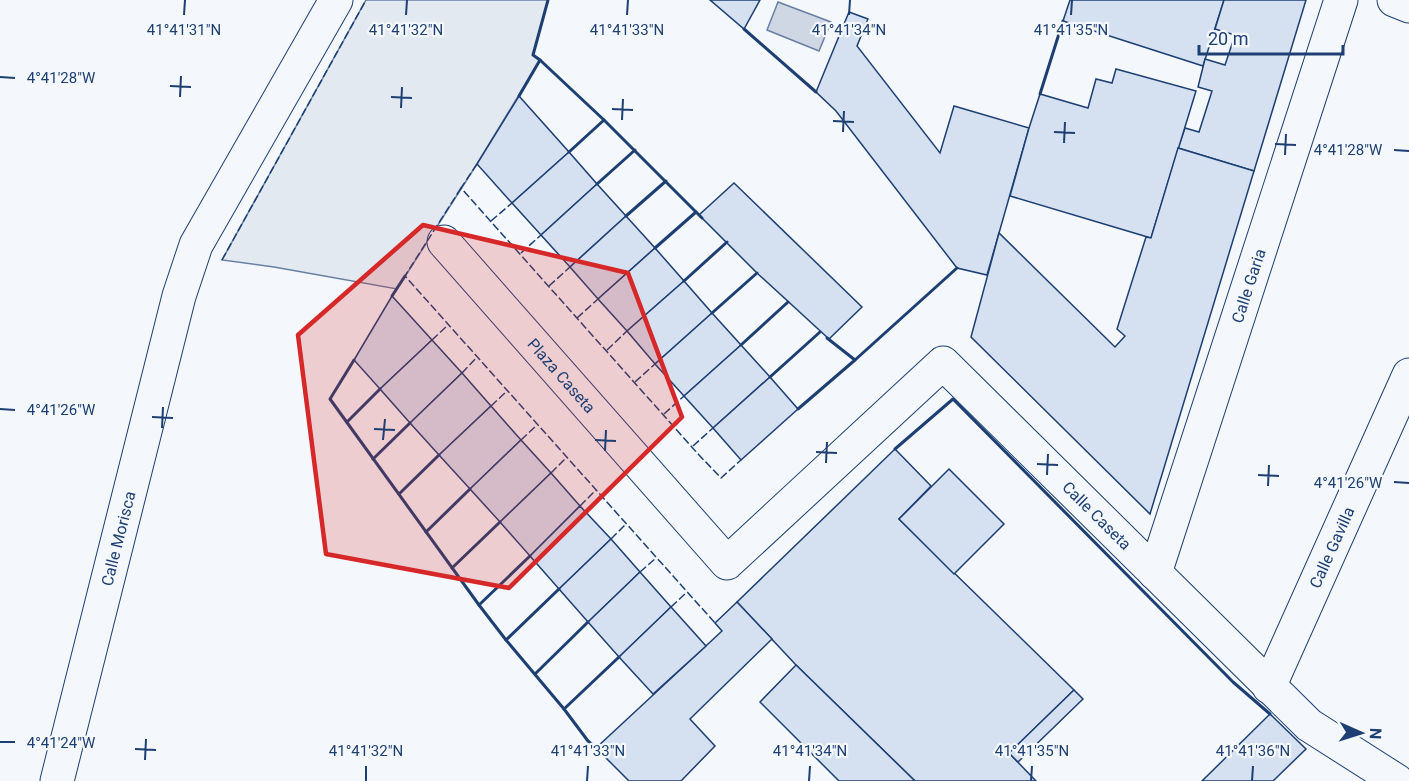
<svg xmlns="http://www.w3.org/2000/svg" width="1409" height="781" viewBox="0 0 1409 781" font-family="Roboto,sans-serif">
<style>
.green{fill:#e3e9f0;stroke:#687fa3;stroke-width:1.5}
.water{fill:#cfd7e4;stroke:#687fa3;stroke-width:1.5}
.building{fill:#d5e0f0;stroke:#1d3f73;stroke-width:1.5}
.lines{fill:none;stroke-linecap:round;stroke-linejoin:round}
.minor-casing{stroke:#1d3f73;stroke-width:35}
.minor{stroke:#f4f7fb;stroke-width:33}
.fence{stroke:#1d3f73;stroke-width:1.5;stroke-dasharray:8 3;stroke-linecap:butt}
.wall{stroke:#1d3f73;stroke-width:3}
.marked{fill:#d62828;fill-opacity:0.2;stroke:#d62828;stroke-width:4.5;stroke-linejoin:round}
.ticks{fill:none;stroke:#1d3f73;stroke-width:2}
.labels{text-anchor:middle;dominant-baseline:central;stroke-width:4.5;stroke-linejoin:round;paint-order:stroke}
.street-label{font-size:16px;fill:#1d3f73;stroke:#f4f7fb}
.ticks-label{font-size:15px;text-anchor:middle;fill:#1d3f73;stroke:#f4f7fb;stroke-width:4.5;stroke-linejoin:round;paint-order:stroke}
</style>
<rect width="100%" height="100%" fill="#f4f7fb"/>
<polygon class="green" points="366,0 548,0 533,55 540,60 477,164 397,289 274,267 222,260"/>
<polygon class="water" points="778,2 831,22 819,51 767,30"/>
<g class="building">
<polygon points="710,0 760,0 744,29"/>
<polygon points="1070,0 1224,0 1203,66 1063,21"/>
<polygon points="1224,0 1306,0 1254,171 1178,148 1185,128 1199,132 1212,91 1198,87 1205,59 1225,65 1235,35 1215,29"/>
<polygon points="849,12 868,19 857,46 940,153 954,106 1029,128 987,275 957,268 836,111 816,92"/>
<polygon points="1116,69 1196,91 1151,238 1010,196 1029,128 1040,94 1088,108 1096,79 1112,83"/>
<polygon points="519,96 569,152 512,203 477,164"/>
<polygon points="1178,148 1254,171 1150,514 971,337 999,233 1115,347 1125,336 1117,329 1146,237 1151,238"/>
<polygon points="569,152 597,184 541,235 512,203"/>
<polygon points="734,183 862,307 829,339 757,273 699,215"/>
<polygon points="597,184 626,216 570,267 541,235"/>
<polygon points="626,216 655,248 598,299 570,267"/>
<polygon points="655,248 684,281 627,331 598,299"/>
<polygon points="684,281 712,313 655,364 627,331"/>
<polygon points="392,296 432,340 380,389 354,360"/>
<polygon points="712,313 741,345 684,396 655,364"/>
<polygon points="432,340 462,373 410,423 380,389"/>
<polygon points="741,345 770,377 713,428 684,396"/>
<polygon points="462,373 491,406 439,455 410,423"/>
<polygon points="770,377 798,409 741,460 713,428"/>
<polygon points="491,406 521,440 470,489 439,455"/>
<polygon points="521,440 551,473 500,522 470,489"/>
<polygon points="895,449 931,486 899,519 1074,690 1009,753 1036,781 915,781 796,665 737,602"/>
<polygon points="949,469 1004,524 954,574 899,519"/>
<polygon points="551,473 580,506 530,556 500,522"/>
<polygon points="580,506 611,539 559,589 530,556"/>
<polygon points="611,539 640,572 588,622 559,589"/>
<polygon points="640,572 671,607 619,657 588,622"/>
<polygon points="737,602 772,639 690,719 715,746 681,781 629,781 596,748 722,631 715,623"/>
<polygon points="671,607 706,646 653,694 619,657"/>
<polygon points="796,665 915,781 839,781 760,702"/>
<polygon points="1074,690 1083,699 1018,762 1009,753"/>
<polygon points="1270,714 1306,749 1273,781 1202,781"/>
</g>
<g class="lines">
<g class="minor-casing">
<g id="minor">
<polyline points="1394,0 1409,6"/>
<path id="s1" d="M444,242L727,563L943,363L1309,725L1397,781"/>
<path id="s2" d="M1155,573L1341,0"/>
<path id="s3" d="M1269,687L1409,375"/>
<path id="s4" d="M57,781L179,296L196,245L336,0"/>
</g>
</g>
<use href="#minor" class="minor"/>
<g class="fence">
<polyline points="477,164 461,188 699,455 721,478 741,460"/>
<polyline points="461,188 405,276 715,623"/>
<polyline points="491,221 512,203"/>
<polyline points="521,253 541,235"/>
<polyline points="222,260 366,0"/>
<polyline points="549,286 570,267"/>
<polyline points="577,318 598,299"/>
<polyline points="432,340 448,325"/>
<polyline points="607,350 627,331"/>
<polyline points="462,373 477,357"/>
<polyline points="635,382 655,364"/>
<polyline points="491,406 507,391"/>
<polyline points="664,414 684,396"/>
<polyline points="521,440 537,425"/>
<polyline points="693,446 713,428"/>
<polyline points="551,473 566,458"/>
<polyline points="580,506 596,490"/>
<polyline points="611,539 626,524"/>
<polyline points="640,572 656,558"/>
<polyline points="671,607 687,592"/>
</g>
<g class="wall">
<polyline points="744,29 816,92"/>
<polyline points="540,60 533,55 548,0"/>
<polyline points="1040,94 1063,21"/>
<polyline points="519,96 540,60 604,120 702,218"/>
<polyline points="569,152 604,120"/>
<polyline points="597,184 635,150"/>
<polyline points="626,216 666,181"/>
<polyline points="655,248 696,212"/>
<polyline points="684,281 727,242"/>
<polyline points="392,296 405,276"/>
<polyline points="712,313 757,273"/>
<polyline points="741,345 788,302"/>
<polyline points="354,360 330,399 479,605 506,640 564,709 588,741 596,748 599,746"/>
<polyline points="855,360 957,268"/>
<polyline points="770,377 820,332"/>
<polyline points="798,409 855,360 827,338"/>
<polyline points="347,422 380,389"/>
<polyline points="895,449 953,399 1233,682 1270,714"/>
<polyline points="373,459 410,423"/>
<polyline points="399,494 439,455"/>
<polyline points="426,532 470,489"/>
<polyline points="452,568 500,522"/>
<polyline points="479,605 530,556"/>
<polyline points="506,640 559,589"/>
<polyline points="535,674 588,622"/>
<polyline points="564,709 619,657"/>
</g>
</g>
<path class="marked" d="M423,225L628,273L682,417L509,588L326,554L298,335Z"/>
<path class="ticks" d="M184,15L185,0M406,15L407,0M627,15L628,0M849,15L850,0M1071,15L1072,0M0,77L15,78M170,86L191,87M180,97L181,76M391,97L412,98M401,108L402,87M612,109L633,110M622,120L623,99M833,121L854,122M843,132L844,111M1054,132L1075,133M1064,143L1065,122M1275,144L1296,145M1394,150L1409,151M1285,155L1286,134M0,409L15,410M152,417L173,418M162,428L163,407M374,429L395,430M383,440L385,419M595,440L616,441M605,451L606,430M816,452L837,453M826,463L827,442M1037,464L1058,465M1047,475L1048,454M1258,475L1279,476M1394,482L1409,483M1268,486L1269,465M0,742H15M135,749L156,750M145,760L146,739M366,781V766M587,781L588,766M809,781L810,766M1031,781L1032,766M1252,781L1253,766"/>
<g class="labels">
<g class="street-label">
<text stroke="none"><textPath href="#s2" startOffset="302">Calle Garia</textPath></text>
<text stroke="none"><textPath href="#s1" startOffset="178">Plaza Caseta</textPath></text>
<text stroke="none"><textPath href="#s1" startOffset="939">Calle Caseta</textPath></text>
<text stroke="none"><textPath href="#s4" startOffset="250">Calle Morisca</textPath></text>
<text stroke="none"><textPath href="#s3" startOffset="153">Calle Gavilla</textPath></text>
</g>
</g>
<g class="ticks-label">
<text x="184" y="35">41°41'31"N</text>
<text x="406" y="35">41°41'32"N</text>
<text x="627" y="35">41°41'33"N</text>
<text x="849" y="35">41°41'34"N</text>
<text x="1071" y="35">41°41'35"N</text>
<text x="61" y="83">4°41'28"W</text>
<text x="1348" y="155">4°41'28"W</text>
<text x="61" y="415">4°41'26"W</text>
<text x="1348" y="488">4°41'26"W</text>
<text x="61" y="748">4°41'24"W</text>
<text x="366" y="756">41°41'32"N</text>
<text x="588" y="756">41°41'33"N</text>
<text x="810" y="756">41°41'34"N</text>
<text x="1032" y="756">41°41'35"N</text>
<text x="1253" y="756">41°41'36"N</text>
</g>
<g transform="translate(1361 733) rotate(93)" stroke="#f4f7fb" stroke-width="4.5" paint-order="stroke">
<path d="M0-4.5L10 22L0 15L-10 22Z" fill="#1d3f73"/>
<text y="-9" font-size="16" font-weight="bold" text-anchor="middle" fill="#1d3f73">N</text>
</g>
<path d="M1199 45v9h144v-9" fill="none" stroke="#1d3f73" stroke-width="3"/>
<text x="1208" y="45" font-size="18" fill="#1d3f73" stroke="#f4f7fb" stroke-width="4.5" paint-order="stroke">20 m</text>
</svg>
